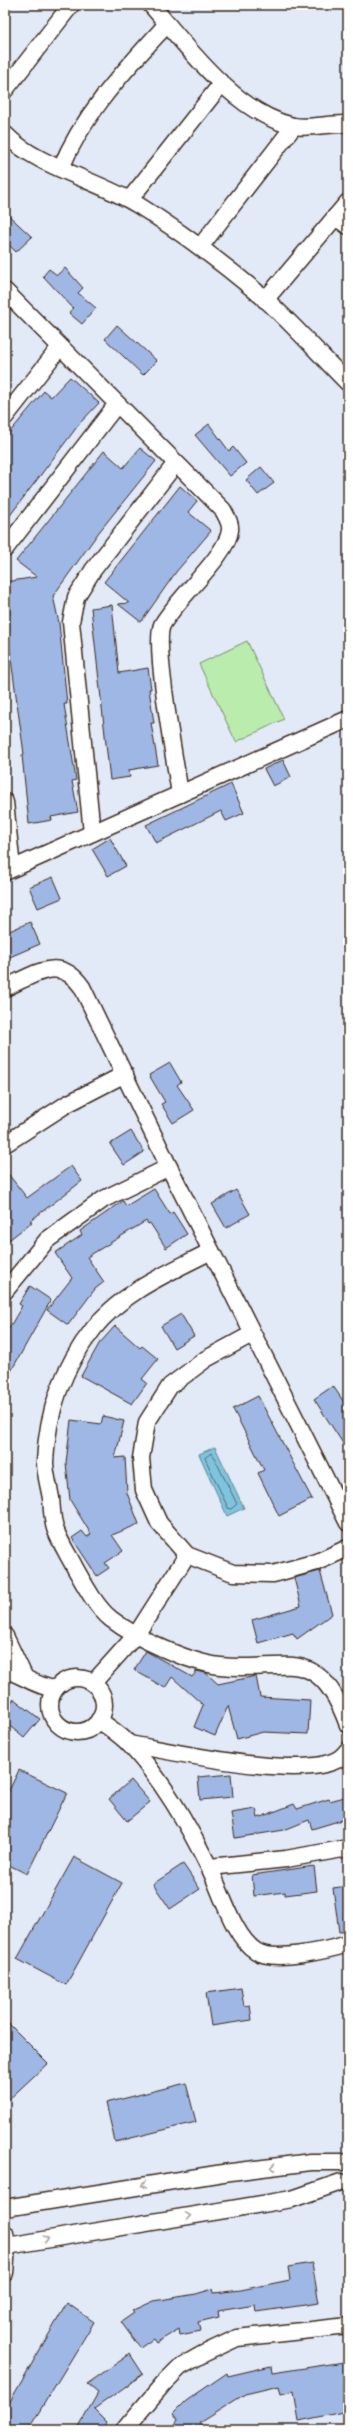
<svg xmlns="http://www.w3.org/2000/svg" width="353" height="2435" viewBox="0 0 353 2435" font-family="Mali,sans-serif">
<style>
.green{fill:#b9ecad;stroke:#7a8b66}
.water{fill:#7ec4df;stroke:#638692}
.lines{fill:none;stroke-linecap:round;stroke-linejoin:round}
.shore{stroke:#56686b;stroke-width:1}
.building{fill:#9fb7e4;stroke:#3b2a1e}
.street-casing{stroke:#3b2a1e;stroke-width:19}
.street{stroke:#fff;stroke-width:16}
.oneway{stroke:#a79f9a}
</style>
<rect width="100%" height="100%" fill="#e2e9f7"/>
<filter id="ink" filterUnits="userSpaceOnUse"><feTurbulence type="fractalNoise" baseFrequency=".025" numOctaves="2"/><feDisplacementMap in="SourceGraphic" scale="8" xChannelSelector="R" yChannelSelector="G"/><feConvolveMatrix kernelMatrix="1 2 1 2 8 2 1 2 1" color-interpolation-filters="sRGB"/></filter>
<g filter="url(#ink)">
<polygon class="green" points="247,641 284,719 236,742 199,664"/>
<polygon class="water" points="215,1447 244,1508 227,1516 199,1454"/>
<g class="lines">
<polygon class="shore" points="212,1453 237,1504 231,1509 228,1508 205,1458"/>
</g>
<g class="building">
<polygon points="5,212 32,237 16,252 5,241"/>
<polygon points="65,268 83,288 78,293 96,308 82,324 69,313 73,308 43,276 49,269 57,275"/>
<polygon points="117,325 157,361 143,375 105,339"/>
<polygon points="70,377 99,403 80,423 5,522 5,438 44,391 51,397"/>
<polygon points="209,424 229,451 233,447 246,463 230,476 195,435"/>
<polygon points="140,448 156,461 99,532 53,596 59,623 67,704 64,704 76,780 72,781 78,812 51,817 52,820 29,824 22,755 24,754 5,615 10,614 5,582 37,577 16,561 104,451 123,468"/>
<polygon points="261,467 274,483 258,495 246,480"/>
<polygon points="180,486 197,501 188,512 211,531 176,572 141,622 118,604 129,603 104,582"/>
<polygon points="112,605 119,673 148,668 151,689 149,689 154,723 151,723 158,765 129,770 130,777 110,780 91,608"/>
<polygon points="283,760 291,777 273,786 264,769"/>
<polygon points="231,784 244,813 226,821 221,811 156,843 146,825"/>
<polygon points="110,838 126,866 108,876 92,849"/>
<polygon points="53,877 62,898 38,908 29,887"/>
<polygon points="30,922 40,944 5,959 5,933"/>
<polygon points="170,1063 181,1082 177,1085 194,1110 173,1123 161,1104 165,1102 149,1075"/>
<polygon points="131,1131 144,1152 124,1165 110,1144"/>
<polygon points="71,1166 82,1181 30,1221 32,1222 5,1243 5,1170 27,1198"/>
<polygon points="154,1189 170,1214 173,1212 187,1234 166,1248 150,1223 148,1224 146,1221 87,1257 104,1282 95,1289 68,1325 47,1310 72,1278 55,1253 82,1235 80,1231 123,1201 126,1206"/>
<polygon points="236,1190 250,1214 226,1228 212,1204"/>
<polygon points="30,1286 51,1300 5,1382 5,1335 22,1306 19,1304"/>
<polygon points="181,1314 194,1336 174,1348 161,1326"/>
<polygon points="115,1326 140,1348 142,1346 158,1359 142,1379 147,1383 132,1404 81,1376 99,1344"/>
<polygon points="333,1386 348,1408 348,1451 314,1399"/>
<polygon points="258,1396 312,1499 279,1516 258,1473 264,1470 233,1409"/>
<polygon points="103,1416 124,1421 115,1458 125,1457 127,1493 139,1524 112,1535 123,1551 105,1563 109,1568 97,1576 72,1538 82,1531 87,1537 91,1534 70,1500 66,1463 71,1420 101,1424"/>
<polygon points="320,1571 332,1614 297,1639 293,1633 258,1643 252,1620 301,1606 294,1578"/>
<polygon points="146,1651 192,1677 197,1671 206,1673 218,1684 256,1676 260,1697 310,1700 308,1734 263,1732 237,1739 228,1706 215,1736 194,1727 203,1705 172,1677 165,1688 134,1670"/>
<polygon points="14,1699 40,1719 24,1738 5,1722 5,1710"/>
<polygon points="19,1770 67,1793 27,1874 5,1863 5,1799"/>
<polygon points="231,1774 233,1797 200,1800 198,1777"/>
<polygon points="131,1780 150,1802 127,1821 109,1799"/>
<polygon points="348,1796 348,1818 312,1829 309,1820 284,1830 235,1838 231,1813 256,1809 258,1818 294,1804 297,1809 329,1799 330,1801"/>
<polygon points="74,1857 122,1883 66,1985 17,1959"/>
<polygon points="183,1864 200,1889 170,1909 153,1884"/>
<polygon points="314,1866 317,1891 285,1895 285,1892 254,1896 252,1875"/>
<polygon points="348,1886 348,1931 339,1932 333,1888"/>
<polygon points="241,1988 244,2006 250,2005 252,2020 211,2026 206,1993"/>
<polygon points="5,2020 48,2063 5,2103"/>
<polygon points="186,2083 196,2122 115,2142 106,2103"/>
<polygon points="312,2263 319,2303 256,2312 255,2305 218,2311 219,2317 198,2322 200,2331 180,2335 179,2329 156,2343 153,2339 140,2348 121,2322 134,2313 132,2311 154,2301 196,2294 213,2289 214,2293 241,2290 290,2280 288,2267"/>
<polygon points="67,2303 94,2322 28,2430 5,2430 5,2410"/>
<polygon points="130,2354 143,2374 94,2409 107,2422 101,2430 77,2430 98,2393 87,2384"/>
<polygon points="344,2362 348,2411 299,2421 294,2391 281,2394 279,2386 245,2394 199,2423 204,2430 171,2430 178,2420 173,2414 186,2401 227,2373 228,2376 271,2366 272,2373"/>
</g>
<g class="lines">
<g class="street-casing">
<g id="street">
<path d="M151,5C188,47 235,113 293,126C310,129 330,123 348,124"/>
<polyline points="5,90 71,5"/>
<path d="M5,134C37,167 98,180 138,205C183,233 225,265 265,299C294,325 320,355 348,383"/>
<path d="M61,168C84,112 127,68 167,24"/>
<polyline points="130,199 222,83"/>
<polyline points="335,217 348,226"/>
<polyline points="200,247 294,126"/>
<path d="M5,291L223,510C226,516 231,523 230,530C228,555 177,598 162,625C153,645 176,766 180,794"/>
<polyline points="265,300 348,202"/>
<polyline points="5,417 60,347"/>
<polyline points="5,549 117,404"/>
<polyline points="5,802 12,868"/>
<polyline points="92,833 71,622 76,597 93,570 176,463"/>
<polyline points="5,872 348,719"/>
<path d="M5,988C34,975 59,954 82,987L169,1167L348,1523"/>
<polyline points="5,1144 67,1104 125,1074"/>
<path d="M211,1251C171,1272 123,1291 94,1328C63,1367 47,1412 45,1462C45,1473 49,1487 51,1498C52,1509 52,1522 56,1531C61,1544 69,1556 75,1568C84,1584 96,1607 111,1619C137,1639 188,1662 220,1666C286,1673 317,1641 348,1725"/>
<polyline points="5,1291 47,1240 104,1199 169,1167"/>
<polyline points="252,1334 206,1359 170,1386 147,1422 141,1458 144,1490 159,1523 187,1555 233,1573 273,1574 317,1562 348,1548"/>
<polyline points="5,1636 24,1676"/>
<path d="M5,1669C21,1675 38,1687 55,1689"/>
<circle cx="77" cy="1705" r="27"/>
<polyline points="93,1683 136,1635 187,1555"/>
<path d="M99,1720C109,1728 121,1735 130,1745C163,1781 187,1823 209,1867C221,1890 233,1937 256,1951C273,1963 328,1950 348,1944"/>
<path d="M129,1744C171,1751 306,1782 340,1758C343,1756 346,1752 348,1750"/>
<polyline points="210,1867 286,1859 348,1848"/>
<polyline points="5,2208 223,2173 311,2162 342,2162"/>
<polyline points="5,2233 7,2246 5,2273"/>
<polyline points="7,2246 292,2199 341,2182"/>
<polyline points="124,2430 163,2384 180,2367 203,2354 237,2338 348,2326"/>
</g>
</g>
<use href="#street" class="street"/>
</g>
<defs><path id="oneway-chevron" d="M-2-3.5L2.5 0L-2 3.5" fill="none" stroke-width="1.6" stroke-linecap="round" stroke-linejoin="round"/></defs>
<g class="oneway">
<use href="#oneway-chevron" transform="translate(273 2167) rotate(173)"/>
<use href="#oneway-chevron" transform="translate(144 2185) rotate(171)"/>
<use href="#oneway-chevron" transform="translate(188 2216) rotate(-9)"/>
<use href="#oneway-chevron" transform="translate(46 2239) rotate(-9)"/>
</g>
</g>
<rect width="353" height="2435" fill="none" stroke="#fff" stroke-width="20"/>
<rect x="10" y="10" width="333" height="2415" fill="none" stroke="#3b2a1e" stroke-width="1.5" filter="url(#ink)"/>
</svg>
